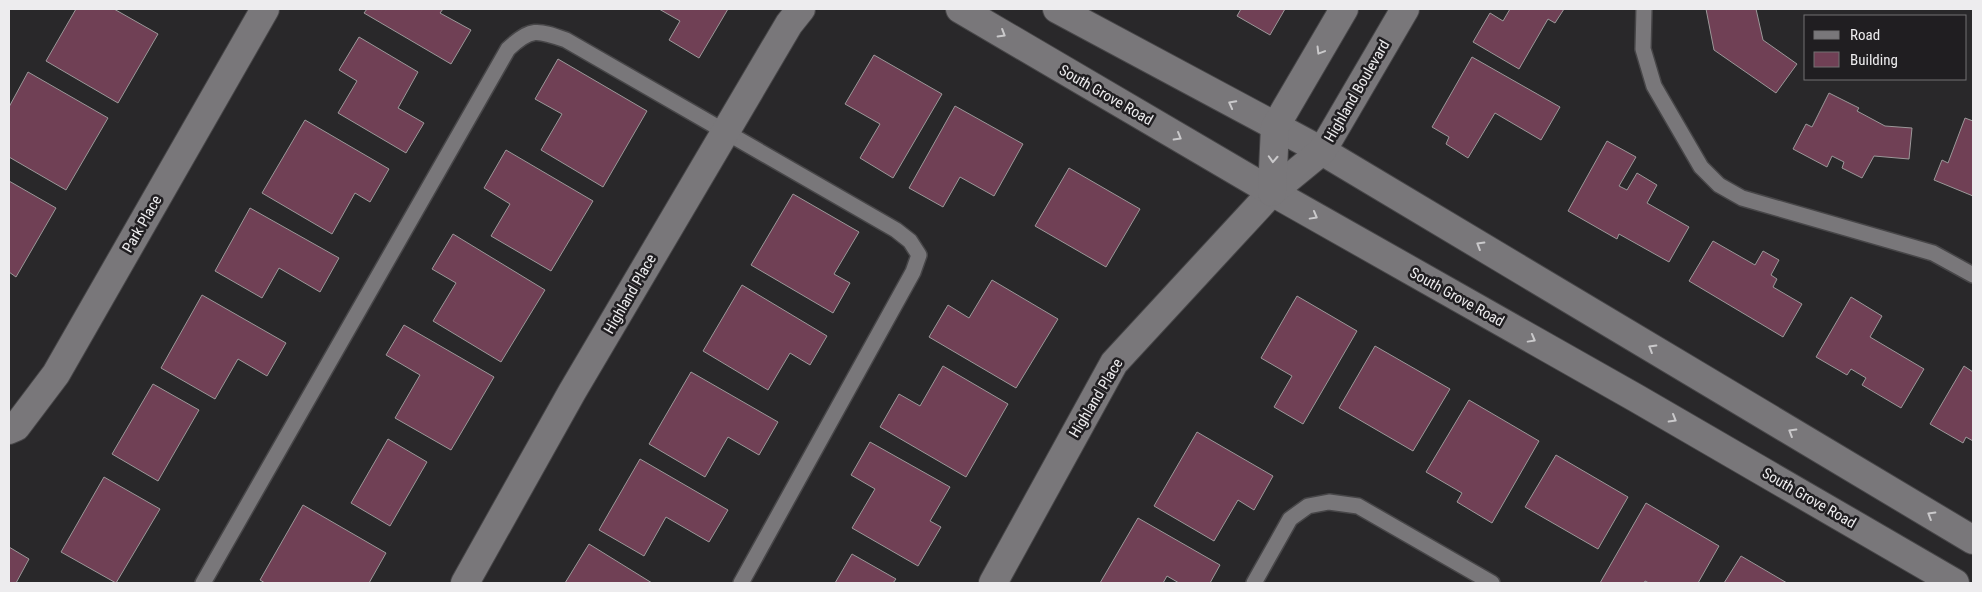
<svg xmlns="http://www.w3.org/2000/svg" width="1982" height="592" viewBox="0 0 1982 592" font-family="'Roboto Condensed',sans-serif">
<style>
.building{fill:#704055;stroke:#9b9899}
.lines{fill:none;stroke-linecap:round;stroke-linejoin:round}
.lane-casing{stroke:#474648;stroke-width:18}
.street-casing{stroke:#474648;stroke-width:30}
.secondary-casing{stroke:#474648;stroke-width:30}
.lane{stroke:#79777a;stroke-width:15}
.street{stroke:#79777a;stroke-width:28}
.secondary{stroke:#79777a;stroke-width:28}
.oneway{stroke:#cac9cb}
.labels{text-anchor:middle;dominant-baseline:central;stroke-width:5;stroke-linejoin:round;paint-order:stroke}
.street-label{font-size:15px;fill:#edecee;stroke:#201e21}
</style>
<rect width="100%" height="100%" fill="#29282a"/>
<g class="building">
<polygon points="76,9 114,9 158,34 118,103 46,61"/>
<polygon points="367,9 443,9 440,13 471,30 451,64 364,13"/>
<polygon points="659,9 728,9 699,58 669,40 680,21"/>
<polygon points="1241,9 1285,9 1270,35 1237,16"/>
<polygon points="1510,9 1564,9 1555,23 1548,19 1519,69 1473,42 1490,13 1503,21"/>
<polygon points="1706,9 1756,9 1763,40 1797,64 1776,93 1714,50"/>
<polygon points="359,37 418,72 398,108 424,123 406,153 338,113 357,81 339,70"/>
<polygon points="874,55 942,94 893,178 860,158 880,124 845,104"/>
<polygon points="1472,57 1560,107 1541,140 1495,113 1468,158 1446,144 1449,137 1432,127"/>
<polygon points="558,59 647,111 603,187 541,150 562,114 535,99"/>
<polygon points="28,72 108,118 66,190 9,157 9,107"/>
<polygon points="1829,93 1859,108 1857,111 1885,126 1912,128 1909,159 1874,156 1862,178 1842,168 1844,162 1832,156 1827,167 1793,149 1806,124 1812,127"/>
<polygon points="955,106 1023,144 994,196 960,177 943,207 909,188"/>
<polygon points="1965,118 1973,121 1973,196 1934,180 1942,160 1948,163"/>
<polygon points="305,120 389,169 370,202 355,193 332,234 262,193"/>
<polygon points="1607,141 1636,157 1619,186 1627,190 1637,173 1657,185 1647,203 1689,227 1669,262 1619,234 1617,239 1568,211"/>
<polygon points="506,150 593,201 551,271 491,236 510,204 484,188"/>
<polygon points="1069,168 1140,209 1106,267 1035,226"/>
<polygon points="9,181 56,208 16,277 9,272"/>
<polygon points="793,194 859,232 834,274 850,283 833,313 751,265"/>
<polygon points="250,208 339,258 320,292 279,268 262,298 215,271"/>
<polygon points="453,234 545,290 501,362 433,321 456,283 432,269"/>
<polygon points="1713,241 1755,265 1763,251 1779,260 1771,275 1777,279 1773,287 1802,304 1783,337 1689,281"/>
<polygon points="992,280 1058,319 1016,388 929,337 948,305 969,318"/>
<polygon points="742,285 827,336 810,365 790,353 768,390 703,351"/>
<polygon points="202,295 286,343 267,376 238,359 215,399 161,368"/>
<polygon points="1297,296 1357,331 1303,424 1274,407 1292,376 1261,358"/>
<polygon points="1851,297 1882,316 1870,337 1924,369 1901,408 1862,385 1866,378 1851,369 1847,375 1816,357"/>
<polygon points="404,325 494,377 451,450 395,418 420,375 386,355"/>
<polygon points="1375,346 1450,389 1413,451 1339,408"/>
<polygon points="943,366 1008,404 966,477 880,427 899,394 920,406"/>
<polygon points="1964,366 1973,372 1973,441 1966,437 1963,443 1930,424"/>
<polygon points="691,372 778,422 759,455 728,437 705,477 649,444"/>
<polygon points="153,384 199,410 158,481 112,454"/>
<polygon points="1469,400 1539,441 1492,523 1457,502 1462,493 1426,472"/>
<polygon points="1197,432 1273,476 1254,510 1238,500 1214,541 1154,506"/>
<polygon points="388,439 427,462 390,526 351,503"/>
<polygon points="870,442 950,487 930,521 941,527 918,566 852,528 875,489 851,475"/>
<polygon points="1556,455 1628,497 1598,549 1525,507"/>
<polygon points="640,459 728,510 709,542 666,517 644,556 599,530"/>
<polygon points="104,477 160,509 116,583 61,552"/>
<polygon points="1646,503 1719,546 1698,583 1649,583 1645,581 1644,583 1600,583"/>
<polygon points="303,505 386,553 369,583 265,583 260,580"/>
<polygon points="1138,518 1220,565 1210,583 1179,583 1167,576 1163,583 1100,583"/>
<polygon points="589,544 652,583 565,583"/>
<polygon points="9,547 29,559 16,583 9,583"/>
<polygon points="852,554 896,579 893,583 835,583"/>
<polygon points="1741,556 1787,583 1724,583"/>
</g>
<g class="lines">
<g class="lane-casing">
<g id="lane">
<polyline points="1644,9 1643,49 1654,86 1701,167 1719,185 1742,198 1933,253 1973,275"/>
<path d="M203,583L508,49C531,27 538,30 566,40L896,230L910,241L919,255L913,272L741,583"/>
<polyline points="1254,583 1290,519 1308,506 1329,502 1358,506 1492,583"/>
</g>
</g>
<g class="street-casing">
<g id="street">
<polyline points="9,430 16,427 56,374 265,9"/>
<polyline points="465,583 572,392 789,24 801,9"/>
<polyline points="993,583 1114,363 1272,192"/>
</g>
</g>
<g class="secondary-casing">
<g id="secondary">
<polyline points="960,9 1272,192 1636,398 1955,583"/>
<polyline points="1057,9 1322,151 1973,540"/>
<polyline points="1272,192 1322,151 1405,9"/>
<polyline points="1272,192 1275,127 1344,9"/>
</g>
</g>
<use href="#lane" class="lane"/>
<use href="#street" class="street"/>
<use href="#secondary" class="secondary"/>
</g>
<defs><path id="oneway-chevron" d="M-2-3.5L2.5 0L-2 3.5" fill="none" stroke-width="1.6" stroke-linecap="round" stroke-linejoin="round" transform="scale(1.25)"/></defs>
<g class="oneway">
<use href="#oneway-chevron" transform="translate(1002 34) rotate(31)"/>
<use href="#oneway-chevron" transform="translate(1320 51) rotate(121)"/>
<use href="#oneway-chevron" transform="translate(1232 104) rotate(-152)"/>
<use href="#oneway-chevron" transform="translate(1178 137) rotate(30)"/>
<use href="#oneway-chevron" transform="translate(1273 159) rotate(93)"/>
<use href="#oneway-chevron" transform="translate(1314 216) rotate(29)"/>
<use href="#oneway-chevron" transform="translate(1480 245) rotate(-149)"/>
<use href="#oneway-chevron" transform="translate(1532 339) rotate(29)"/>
<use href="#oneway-chevron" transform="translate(1652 348) rotate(-149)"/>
<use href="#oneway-chevron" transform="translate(1673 419) rotate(30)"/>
<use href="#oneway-chevron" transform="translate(1792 432) rotate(-149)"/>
<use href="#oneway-chevron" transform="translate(1931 515) rotate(-149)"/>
</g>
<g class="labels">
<g class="street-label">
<text transform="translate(1357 91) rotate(-60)">Highland Boulevard</text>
<text transform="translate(1106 95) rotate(30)">South Grove Road</text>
<text transform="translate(142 224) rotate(-60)">Park Place</text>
<text transform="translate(630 294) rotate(-60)">Highland Place</text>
<text transform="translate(1457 297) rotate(29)">South Grove Road</text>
<text transform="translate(1096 398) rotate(-59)">Highland Place</text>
<text transform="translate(1809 498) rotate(30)">South Grove Road</text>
</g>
</g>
<rect width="1982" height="592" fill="none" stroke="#edecee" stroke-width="20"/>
<rect x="1804" y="15" width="162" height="65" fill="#201e21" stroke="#727073"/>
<rect x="1814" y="31" width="25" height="8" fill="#79777a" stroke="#727073"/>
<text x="1850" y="40" font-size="15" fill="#edecee">Road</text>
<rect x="1814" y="52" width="25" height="15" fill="#704055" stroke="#727073"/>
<text x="1850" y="65" font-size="15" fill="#edecee">Building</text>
</svg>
